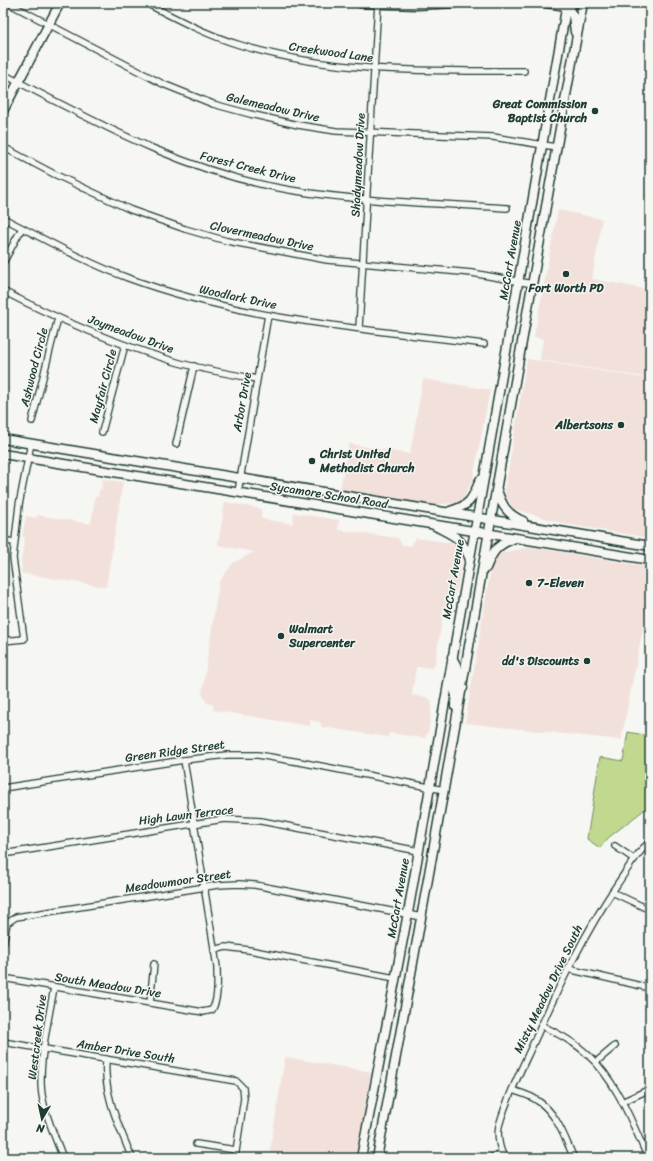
<svg xmlns="http://www.w3.org/2000/svg" width="653" height="1161" viewBox="0 0 653 1161" font-family="Sriracha,sans-serif">
<style>
.built{fill:#f2e0db}
.green{fill:#c1d98f;stroke:#708b62}
.lines{fill:none;stroke-linecap:round;stroke-linejoin:round}
.street-casing{stroke:#1f3d34;stroke-width:8}
.secondary-casing{stroke:#1f3d34;stroke-width:11}
.street{stroke:#f6f6f2;stroke-width:5.5}
.secondary{stroke:#f6f6f2;stroke-width:8}
.poi-dot{fill:#1f3d34;stroke:#f6f6f2;stroke-width:1.5}
.labels{text-anchor:middle;dominant-baseline:central;stroke-width:3;stroke-linejoin:round;paint-order:stroke}
.street-label{font-size:12px;fill:#1f3d34;stroke:#f6f6f2}
.poi-label{font-size:12px;font-weight:bold;fill:#1f3d34;stroke:#f6f6f2;text-anchor:end}
</style>
<rect width="100%" height="100%" fill="#f6f6f2"/>
<filter id="ink" filterUnits="userSpaceOnUse"><feTurbulence type="fractalNoise" baseFrequency=".025" numOctaves="2"/><feDisplacementMap in="SourceGraphic" scale="8" xChannelSelector="R" yChannelSelector="G"/><feConvolveMatrix kernelMatrix="1 2 1 2 8 2 1 2 1" color-interpolation-filters="sRGB"/></filter>
<g filter="url(#ink)">
<g class="built">
<polygon points="558,210 602,219 592,279 650,290 650,378 540,360 543,339 534,337"/>
<polygon points="527,359 650,379 650,538 565,524 514,509 504,495"/>
<polygon points="423,379 490,390 473,479 461,502 435,505 340,489 349,444 410,454"/>
<polygon points="103,479 123,482 106,587 21,573 22,566 21,562 25,537 22,537 26,516 36,518 37,515 91,524 95,497 98,497 99,490 101,490"/>
<polygon points="225,502 261,509 261,519 293,524 294,513 339,520 338,530 398,538 402,545 411,546 416,538 451,543 458,548 462,556 458,585 454,597 444,607 435,664 432,668 416,667 412,695 429,698 432,702 429,728 425,738 389,733 388,737 322,727 320,722 310,720 310,726 213,710 214,705 207,703 202,694 219,582 233,563 254,552 218,545"/>
<polygon points="531,547 650,567 650,592 621,740 465,723 491,567 501,553"/>
<polygon points="285,1057 371,1072 356,1158 269,1158"/>
</g>
<polygon class="green" points="628,732 650,736 650,803 649,806 608,838 600,848 587,839 600,757 623,761"/>
<g class="lines">
<g class="street-casing">
<g id="street">
<polyline points="8,3 163,84 213,104 250,114 298,125 336,131 493,137 556,147"/>
<path d="M146,3C177,19 207,35 240,45C333,74 429,71 524,71"/>
<path d="M3,74C95,122 186,173 290,190C361,202 436,203 507,208"/>
<polyline points="3,147 54,174 131,210 185,229 227,241 327,260 472,273 533,284"/>
<path d="M3,218C44,239 85,262 128,278C242,320 365,329 484,344"/>
<polyline points="3,263 22,228"/>
<path d="M3,291C57,319 114,343 173,361C200,369 229,374 257,379"/>
<polyline points="359,328 378,3"/>
<polyline points="32,421 58,318"/>
<polyline points="102,432 125,345"/>
<polyline points="176,444 194,366"/>
<polyline points="238,492 268,315"/>
<polyline points="3,540 13,542"/>
<polyline points="3,641 24,639 13,558 19,505 31,443"/>
<polyline points="3,788 184,760 227,755 258,755 305,763 444,790"/>
<polyline points="615,846 634,859"/>
<polyline points="3,854 224,819 261,821 419,851"/>
<polyline points="612,892 650,910"/>
<polyline points="3,945 7,923 16,917 218,885 239,884 255,885 422,917"/>
<polyline points="214,950 226,947 249,950 395,978"/>
<polyline points="568,969 650,988"/>
<path d="M3,978L203,1012L212,1010C219,998 217,981 217,967L184,760"/>
<path d="M54,987C49,1019 36,1069 43,1100C47,1120 56,1139 63,1158"/>
<polyline points="150,1003 154,964"/>
<path d="M541,1025C558,1034 575,1042 588,1055C617,1081 632,1123 648,1158"/>
<polyline points="3,1042 236,1081 243,1088 244,1098 235,1158"/>
<path d="M106,1059C103,1094 119,1126 132,1158"/>
<polyline points="596,1062 615,1046"/>
<path d="M512,1090C521,1093 530,1095 538,1101C557,1113 565,1139 574,1158"/>
<polyline points="622,1102 650,1089"/>
<polyline points="196,1144 236,1150"/>
<polyline points="491,1158 502,1153"/>
<path d="M504,1158C500,1149 497,1136 499,1126C507,1097 521,1070 533,1044C558,988 584,934 618,883C628,869 636,853 650,842"/>
</g>
</g>
<g class="secondary-casing">
<g id="secondary">
<polyline points="360,3 417,5 456,3"/>
<polyline points="546,3 567,6 575,3"/>
<polyline points="567,6 573,16 575,32"/>
<polyline points="3,111 60,3"/>
<polyline points="3,439 650,546"/>
<polyline points="3,454 650,560"/>
<path d="M497,490C502,506 507,514 523,521"/>
<path d="M450,511C471,505 472,499 480,480"/>
<path d="M435,526C454,536 461,537 469,557"/>
<path d="M486,568C492,553 496,545 513,539"/>
<path d="M452,657C453,660 456,664 457,667C458,676 452,683 463,688"/>
<polyline points="448,684 453,685 456,696 455,706"/>
<polyline points="361,1158 408,913 567,3"/>
<path d="M377,1158C450,774 511,388 583,3"/>
</g>
</g>
<use href="#street" class="street"/>
<use href="#secondary" class="secondary"/>
</g>
</g>
<g class="poi-dot">
<circle cx="595" cy="111" r="4"/>
<circle cx="566" cy="274" r="4"/>
<circle cx="621" cy="425" r="4"/>
<circle cx="312" cy="461" r="4"/>
<circle cx="529" cy="583" r="4"/>
<circle cx="281" cy="636" r="4"/>
<circle cx="587" cy="661" r="4"/>
</g>
<g class="labels">
<g class="street-label">
<text transform="translate(331 52) rotate(8)">Creekwood Lane</text>
<text transform="translate(273 107) rotate(13)">Galemeadow Drive</text>
<text transform="translate(358 165) rotate(-87)">Shadymeadow Drive</text>
<text transform="translate(248 167) rotate(14)">Forest Creek Drive</text>
<text transform="translate(262 236) rotate(12)">Clovermeadow Drive</text>
<text transform="translate(510 260) rotate(-80)">McCart Avenue</text>
<text transform="translate(238 297) rotate(12)">Woodlark Drive</text>
<text transform="translate(131 334) rotate(20)">Joymeadow Drive</text>
<text transform="translate(34 367) rotate(-76)">Ashwood Circle</text>
<text transform="translate(103 386) rotate(-75)">Mayfair Circle</text>
<text transform="translate(242 402) rotate(-80)">Arbor Drive</text>
<text transform="translate(329 495) rotate(9)">Sycamore School Road</text>
<text transform="translate(453 579) rotate(-80)">McCart Avenue</text>
<text transform="translate(175 751) rotate(-8)">Green Ridge Street</text>
<text transform="translate(186 815) rotate(-7)">High Lawn Terrace</text>
<text transform="translate(178 881) rotate(-8)">Meadowmoor Street</text>
<text transform="translate(398 898) rotate(-80)">McCart Avenue</text>
<text transform="translate(108 985) rotate(9)">South Meadow Drive</text>
<text transform="translate(548 989) rotate(-64)">Misty Meadow Drive South</text>
<text transform="translate(37 1037) rotate(-83)">Westcreek Drive</text>
<text transform="translate(126 1051) rotate(9)">Amber Drive South</text>
</g>
<g class="poi-label">
<text x="587" y="104">Great Commission<tspan x="587" dy="14">Baptist Church</tspan></text>
<text x="566" y="288" text-anchor="middle">Fort Worth PD</text>
<text x="613" y="425">Albertsons</text>
<text x="320" y="454" text-anchor="start">Christ United<tspan x="320" dy="14">Methodist Church</tspan></text>
<text x="537" y="583" text-anchor="start">7-Eleven</text>
<text x="289" y="629" text-anchor="start">Walmart<tspan x="289" dy="14">Supercenter</tspan></text>
<text x="579" y="661">dd's Discounts</text>
</g>
</g>
<rect width="653" height="1161" fill="none" stroke="#f6f6f2" stroke-width="16"/>
<rect x="8" y="8" width="637" height="1145" fill="none" stroke="#1f3d34" stroke-width="1.5" filter="url(#ink)"/>
<g transform="translate(42 1119) rotate(189)" stroke="#f6f6f2" stroke-width="3" paint-order="stroke">
<path d="M0-3L7 15L0 10L-7 15Z" fill="#1f3d34"/>
<text y="-6" font-size="11" font-weight="bold" text-anchor="middle" fill="#1f3d34">N</text>
</g>
</svg>
